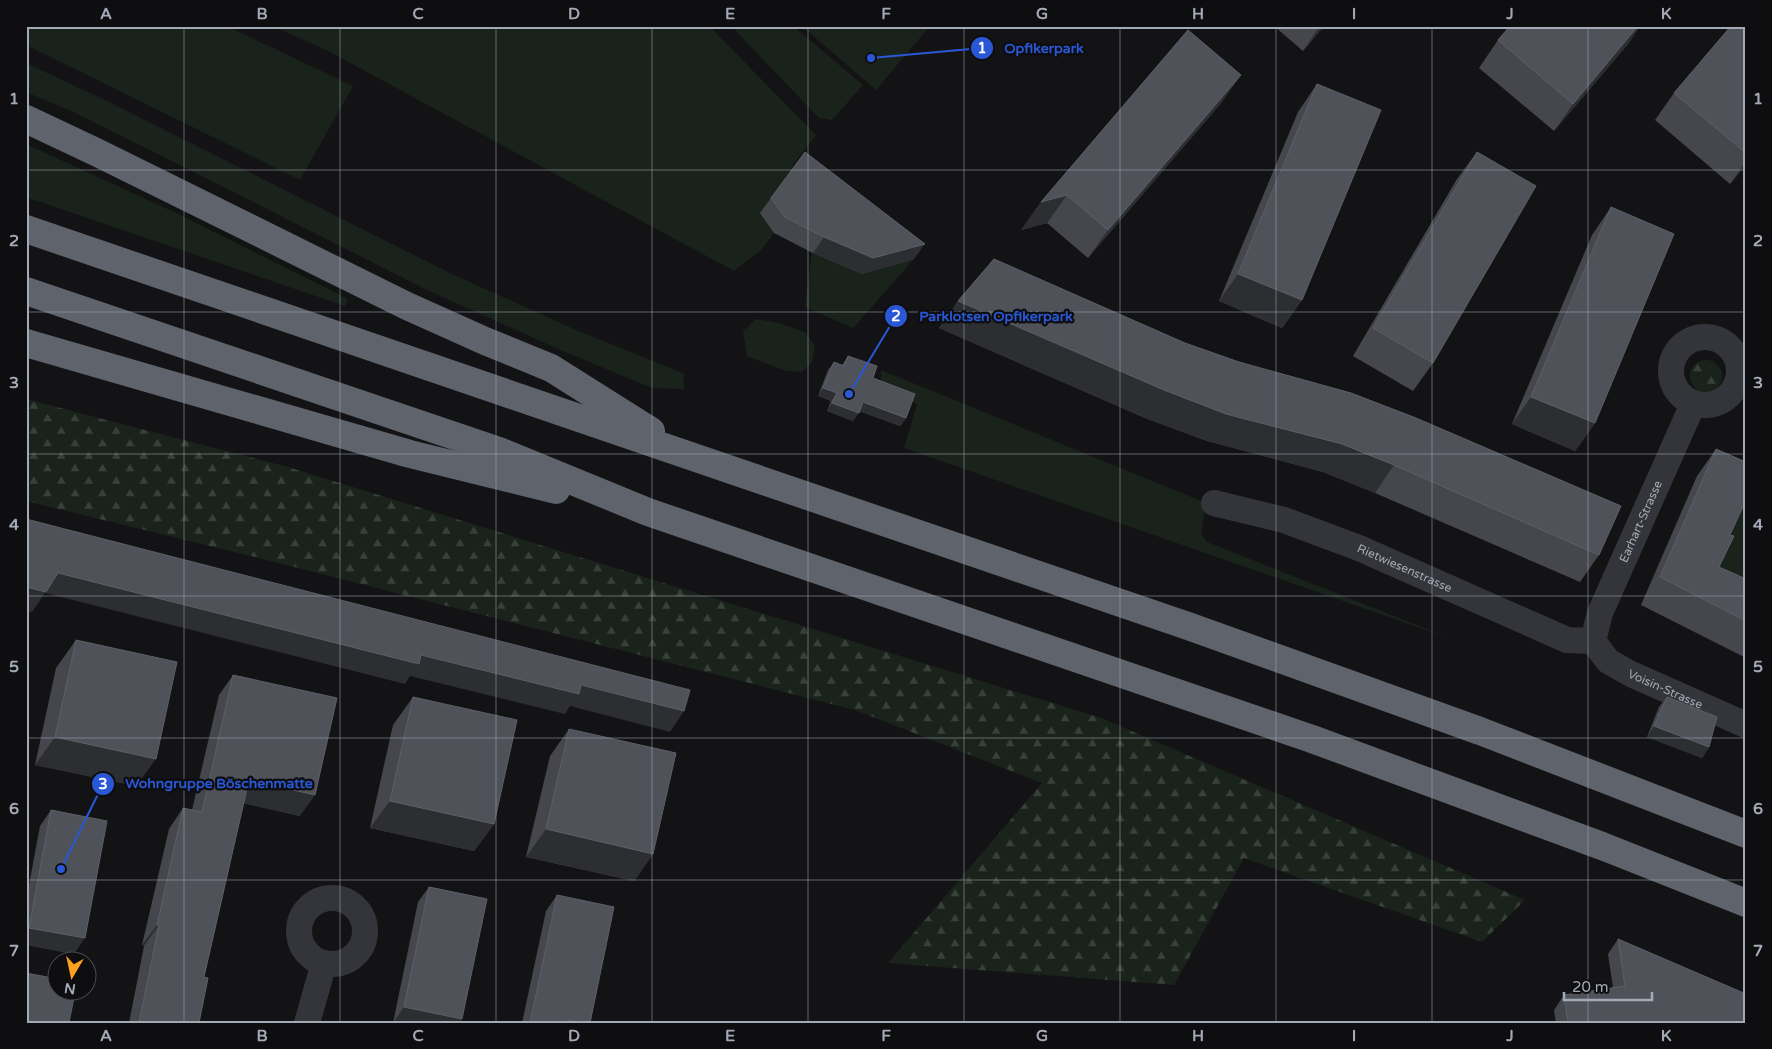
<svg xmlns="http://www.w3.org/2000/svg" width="1772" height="1049" viewBox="0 0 1772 1049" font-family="'Varela Round',sans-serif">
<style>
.green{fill:#1a231b}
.forest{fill:url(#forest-firs)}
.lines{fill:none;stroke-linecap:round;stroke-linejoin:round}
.minor{stroke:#33353a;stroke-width:26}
.motorway{stroke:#5f636b;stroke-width:28}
.wall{fill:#45474d}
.shaded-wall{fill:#2d2e32}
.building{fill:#4f5258;stroke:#5c6067}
.grid{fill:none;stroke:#a3aab6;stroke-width:1;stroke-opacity:0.55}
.labels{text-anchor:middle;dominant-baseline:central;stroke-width:4.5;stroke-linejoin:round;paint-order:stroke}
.street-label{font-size:12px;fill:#a3aab6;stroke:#0e0e10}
.leader{fill:none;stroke:#2a57d5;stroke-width:2}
.callout-dot{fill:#2a57d5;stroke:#0e0e10;stroke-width:2}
.mark-label{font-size:15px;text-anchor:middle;font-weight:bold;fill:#fff}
.callout-label{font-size:14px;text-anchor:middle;font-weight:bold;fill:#2a57d5;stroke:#0e0e10;stroke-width:4.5;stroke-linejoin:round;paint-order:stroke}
.neatline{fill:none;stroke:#a3aab6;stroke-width:2}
.grid-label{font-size:16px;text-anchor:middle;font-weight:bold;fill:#a3aab6}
</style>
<defs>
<pattern id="forest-firs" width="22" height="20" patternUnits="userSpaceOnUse" patternTransform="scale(1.25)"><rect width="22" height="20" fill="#1a231b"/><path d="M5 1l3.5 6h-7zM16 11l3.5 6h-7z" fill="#38403a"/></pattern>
</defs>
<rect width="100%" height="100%" fill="#131315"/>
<g class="green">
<polygon points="26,26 222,26 233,29 353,86 300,180 26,45"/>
<polygon points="273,26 709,26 816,135 792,166 914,259 853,328 805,307 812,253 774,233 761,250 734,271 330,52"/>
<polygon points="731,26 793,26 863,85 832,120 819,118"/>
<polygon points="802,26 930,26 876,90"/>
<polygon points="26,63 107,101 452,274 576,330 685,374 683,377 684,389 652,388 563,351 427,290 186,168 69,110 26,92"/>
<polygon points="26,144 174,212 348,299 345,306 26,197"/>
<polygon points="756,319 780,323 806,333 815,346 812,362 802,372 786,371 747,356 743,331"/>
<polygon points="881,370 1206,503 1201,534 1207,542 1452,639 904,448 917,404 881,388"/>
<polygon points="1746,496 1746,602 1711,587"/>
</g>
<g class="forest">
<circle cx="1706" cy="376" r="16"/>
<polygon points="26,399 288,467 1101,718 1525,900 1482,942 1244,858 1174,985 888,963 1042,783 855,710 255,557 26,501"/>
</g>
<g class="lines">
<g class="minor">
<circle cx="1705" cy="371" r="34"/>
<path id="s1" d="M1214,503L1284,520L1359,548L1567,640L1593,641"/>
<path id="s2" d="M1593,641L1600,613L1693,404"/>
<path id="s3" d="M1593,641L1608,661L1631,674L1746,725"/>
<circle cx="332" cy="931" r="33"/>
<polyline points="307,1023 324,963"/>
</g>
<g class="motorway">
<polyline points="26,119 98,153 407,306 485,341 551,368 651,431"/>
<polyline points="26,229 1188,626 1480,731 1746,834"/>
<polyline points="26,291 499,451 648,512 1312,739 1602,846 1746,903"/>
<polyline points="26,343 410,454 556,490"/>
</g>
</g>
<g class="wall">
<polygon points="1274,26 1324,26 1303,51"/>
<polygon points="1510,26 1640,26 1628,44 1554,131 1479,68 1498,40"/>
<polygon points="1746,26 1746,165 1730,184 1655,120 1674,93"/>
<polygon points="1317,84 1302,300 1282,328 1219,301 1298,112"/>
<polygon points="1222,102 1088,258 1047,223 1021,230 1041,202"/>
<polygon points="1477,152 1433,363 1413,391 1353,356 1457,179"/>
<polygon points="771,198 914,259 862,274 813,253 774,233 760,213"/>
<polygon points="1611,207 1595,423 1575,451 1512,424 1592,235"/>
<polygon points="994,259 1599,555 1580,582 1375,493 1323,472 1207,441 1145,418 939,328 958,301"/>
<polygon points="848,356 873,378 906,418 900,426 859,411 853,421 827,411 831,401 818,396 828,370 834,362 842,365"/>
<polygon points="1716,449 1730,535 1719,567 1746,579 1746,658 1641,605 1697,476"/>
<polygon points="76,640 136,786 35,765 56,668"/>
<polygon points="233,675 300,816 243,803 204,977 199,1023 129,1023 144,946 142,945 169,829 183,808 192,810 219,695"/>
<polygon points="413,697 494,824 474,851 370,828 393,725"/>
<polygon points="1667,697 1709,747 1702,758 1647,737 1659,707"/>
<polygon points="569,729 653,854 634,881 526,857 550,756"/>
<polygon points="51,810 74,954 26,945 26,901 40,826"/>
<polygon points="429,887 487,899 393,1023 418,902"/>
<polygon points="557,895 590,1023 522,1023 546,911"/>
<polygon points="1618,939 1746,1023 1556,1023 1554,1010 1564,995 1613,988 1608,954"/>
</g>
<g class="shaded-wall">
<polygon points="1320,26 1324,26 1303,51"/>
<polygon points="1638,26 1640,26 1628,44 1554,131 1573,104"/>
<polygon points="1241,75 1222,102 1088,258 1108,230"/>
<polygon points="1746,161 1746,165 1730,184"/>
<polygon points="1067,195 1047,223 1021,230 1041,202"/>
<polygon points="824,237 925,244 914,259 862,274 813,253"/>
<polygon points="1238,274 1302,300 1282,328 1219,301"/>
<polygon points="958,301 1342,444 1394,465 1375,493 1323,472 1207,441 1145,418 939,328"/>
<polygon points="823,388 837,393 831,401 818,396"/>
<polygon points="1531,397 1595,423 1575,451 1512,424"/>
<polygon points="863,402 906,418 900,426 857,410"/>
<polygon points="832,403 859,413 853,421 827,411"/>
<polygon points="58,573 421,655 581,685 684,711 670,732 570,706 565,714 410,676 405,684 45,593 32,612 26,611 26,587"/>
<polygon points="1654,726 1709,747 1702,758 1647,737"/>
<polygon points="55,737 156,759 136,786 35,765"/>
<polygon points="249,780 315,795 300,816 234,801"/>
<polygon points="390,801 494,824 474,851 370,828"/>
<polygon points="546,829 653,854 634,881 526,857"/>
<polygon points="157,925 159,925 144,946 142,945"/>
<polygon points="29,928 85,938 74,954 26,945 26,932"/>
<polygon points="404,1007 462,1019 460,1023 393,1023"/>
<polygon points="567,1020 578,1023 566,1023"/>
</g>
<g class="building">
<polygon points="1510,26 1638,26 1573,104 1498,40"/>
<polygon points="1731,26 1746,26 1746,153 1674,93"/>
<polygon points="1188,30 1241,75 1108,230 1067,195 1041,202"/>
<polygon points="1317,84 1381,110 1302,300 1238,274"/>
<polygon points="805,152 925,244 873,258 824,237 785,217 771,198"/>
<polygon points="1477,152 1536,186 1433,363 1373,328"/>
<polygon points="1611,207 1674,234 1595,423 1531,397"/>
<polygon points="994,259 1185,343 1239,362 1351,393 1416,418 1621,506 1599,555 1394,465 1342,444 1226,414 1164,390 958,301"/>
<polygon points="848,356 877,366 873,378 915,394 906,418 863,402 859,413 832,403 837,393 823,388 834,362 844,366"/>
<polygon points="1716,449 1746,462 1746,500 1730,535 1734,536 1719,567 1746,579 1746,621 1660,577"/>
<polygon points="26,519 690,690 684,711 581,685 579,694 421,655 419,664 58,573 46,592 26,587"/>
<polygon points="76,640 177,662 156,759 55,737"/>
<polygon points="233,675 337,698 315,795 249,780 204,977 208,978 199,1023 139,1023 159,925 157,925 183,808 202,812"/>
<polygon points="413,697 517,720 494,824 390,801"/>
<polygon points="1667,697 1717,717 1709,747 1654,726"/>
<polygon points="569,729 676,753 653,854 546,829"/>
<polygon points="51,810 107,821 85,938 29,928"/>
<polygon points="429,887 487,899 462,1019 404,1007"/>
<polygon points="557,895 614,907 590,1023 578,1023 567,1020 567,1023 530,1023"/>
<polygon points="1618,939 1746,994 1746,1023 1568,1023 1564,995 1625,986"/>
<polygon points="26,973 58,979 58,992 75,992 69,1023 26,1023"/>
</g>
<path class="grid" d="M184,26V1023M340,26V1023M496,26V1023M652,26V1023M808,26V1023M964,26V1023M1120,26V1023M1276,26V1023M1432,26V1023M1588,26V1023M26,170H1746M26,312H1746M26,454H1746M26,596H1746M26,738H1746M26,880H1746"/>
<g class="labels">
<g class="street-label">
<text stroke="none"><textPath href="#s2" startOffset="129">Earhart-Strasse</textPath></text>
<text stroke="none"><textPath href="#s1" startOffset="202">Rietwiesenstrasse</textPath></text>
<text stroke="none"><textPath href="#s3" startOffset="89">Voisin-Strasse</textPath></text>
</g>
</g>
<path class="leader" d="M871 58L982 48M849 394L896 316M61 869L103 784"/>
<g class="callout-dot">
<circle cx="871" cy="58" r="5"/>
<circle cx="849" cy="394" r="5"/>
<circle cx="61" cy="869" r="5"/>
<circle cx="982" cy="48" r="12"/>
<circle cx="896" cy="316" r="12"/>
<circle cx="103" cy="784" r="12"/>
</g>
<g class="mark-label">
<text x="982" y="53">1</text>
<text x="896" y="321">2</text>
<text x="103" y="789">3</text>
</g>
<g class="callout-label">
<text x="1044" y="53">Opfikerpark</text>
<text x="996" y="321">Parklotsen Opfikerpark</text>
<text x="219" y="788">Wohngruppe Böschenmatte</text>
</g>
<rect width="1772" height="1049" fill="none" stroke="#0e0e10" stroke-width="55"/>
<g transform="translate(72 976) rotate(189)"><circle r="24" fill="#0e0e10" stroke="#4a4c52"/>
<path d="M0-4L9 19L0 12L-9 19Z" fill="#ffa120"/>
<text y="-8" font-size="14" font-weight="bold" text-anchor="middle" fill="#a3aab6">N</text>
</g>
<path d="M1564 992v8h88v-8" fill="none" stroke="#a3aab6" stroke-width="2.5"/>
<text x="1572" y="992" font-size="15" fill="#a3aab6" stroke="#0e0e10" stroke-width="4" paint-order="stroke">20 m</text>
<rect x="28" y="28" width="1716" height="994" class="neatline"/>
<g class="grid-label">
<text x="106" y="19">A</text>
<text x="262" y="19">B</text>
<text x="418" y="19">C</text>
<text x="574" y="19">D</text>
<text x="730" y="19">E</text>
<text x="886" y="19">F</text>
<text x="1042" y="19">G</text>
<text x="1198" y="19">H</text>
<text x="1354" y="19">I</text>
<text x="1510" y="19">J</text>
<text x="1666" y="19">K</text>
<text x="14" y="104">1</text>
<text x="1758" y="104">1</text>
<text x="14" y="246">2</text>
<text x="1758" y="246">2</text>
<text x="14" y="388">3</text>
<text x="1758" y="388">3</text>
<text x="14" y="530">4</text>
<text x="1758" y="530">4</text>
<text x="14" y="672">5</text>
<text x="1758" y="672">5</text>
<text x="14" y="814">6</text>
<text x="1758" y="814">6</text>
<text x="14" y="956">7</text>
<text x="1758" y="956">7</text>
<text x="106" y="1041">A</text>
<text x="262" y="1041">B</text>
<text x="418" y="1041">C</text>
<text x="574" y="1041">D</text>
<text x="730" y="1041">E</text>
<text x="886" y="1041">F</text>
<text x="1042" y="1041">G</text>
<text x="1198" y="1041">H</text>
<text x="1354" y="1041">I</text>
<text x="1510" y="1041">J</text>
<text x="1666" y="1041">K</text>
</g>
</svg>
